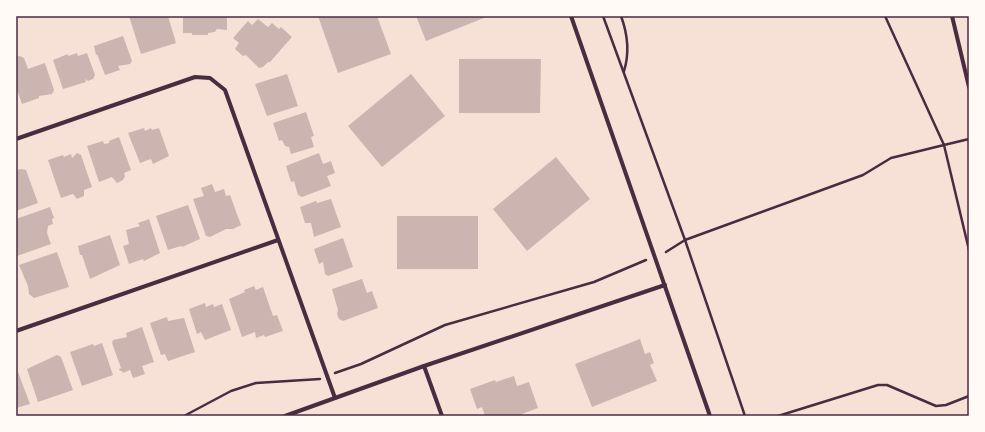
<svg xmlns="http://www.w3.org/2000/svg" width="985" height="432" viewBox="0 0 985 432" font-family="Raleway,sans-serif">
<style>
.building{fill:#ccb4b1}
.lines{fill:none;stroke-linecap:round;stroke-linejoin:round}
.path{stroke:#4a2c40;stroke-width:2.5}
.minor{stroke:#4a2c40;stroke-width:4}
.neatline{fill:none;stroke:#4a2c40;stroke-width:1.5}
</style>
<rect width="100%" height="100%" fill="#f7e1d7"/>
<g class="building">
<polygon points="129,16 168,16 176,43 141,54"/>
<polygon points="183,16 227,16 227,30 217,29 215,32 208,33 208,35 192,35 192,33 183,33"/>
<polygon points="318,16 377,16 391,54 338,73"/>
<polygon points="416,16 489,16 426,41"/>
<polygon points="258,19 268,27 272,23 279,29 281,27 292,37 270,62 268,62 263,67 259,68 246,55 243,56 235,49 239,43 233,38 248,21 252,25"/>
<polygon points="123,36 132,61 130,64 118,66 120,70 105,75 97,54 96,55 94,46"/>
<polygon points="77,53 78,56 87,53 95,75 93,79 88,81 85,79 86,82 63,89 53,60 68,54 68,56"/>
<polygon points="20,56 24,58 28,69 45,63 54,90 52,94 39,96 39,98 22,104 16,87 16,57"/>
<polygon points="459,59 541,59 540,113 459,113"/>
<polygon points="287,74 298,106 267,116 255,84"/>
<polygon points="411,74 445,116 382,167 348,126"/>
<polygon points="306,112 314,136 311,137 314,147 291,154 289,147 285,146 282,140 279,141 273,123"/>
<polygon points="144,128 145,131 151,128 152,130 159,128 169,156 153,164 151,159 140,163 128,133"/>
<polygon points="119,137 131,170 124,173 125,176 123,180 117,183 112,177 99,182 87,146 103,141 104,144 109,143 109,141"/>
<polygon points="77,153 81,155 92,187 84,190 84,196 77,199 73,194 61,198 48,160 63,155 64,157 71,154 72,158"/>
<polygon points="319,153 323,164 331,161 335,173 327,176 331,186 302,197 298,195 294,181 291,182 286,166"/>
<polygon points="556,157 590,199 527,251 493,209"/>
<polygon points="21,169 26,170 38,203 16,211 16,170"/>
<polygon points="212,184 215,192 224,189 226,196 230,195 241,225 233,229 226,229 210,237 206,236 193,199 204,196 201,188"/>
<polygon points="331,199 341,227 314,237 311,223 305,223 300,207 316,201 317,203"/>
<polygon points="188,205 200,239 182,247 181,246 168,250 156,216"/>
<polygon points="50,207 54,218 52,219 53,224 48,226 47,233 51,244 17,256 16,219"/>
<rect x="397" y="216" width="81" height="53"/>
<polygon points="149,219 160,253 144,261 143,259 129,264 123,246 129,244 126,230 140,226 138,223"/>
<polygon points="110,235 120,265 90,279 82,255 80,255 78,246"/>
<polygon points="343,238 353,267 328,276 325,274 323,262 319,264 314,249"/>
<polygon points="57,252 69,287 34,298 29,294 28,286 19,265"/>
<polygon points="362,279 367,293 372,291 378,308 343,321 339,319 337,314 338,310 332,289"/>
<polygon points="254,286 256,290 263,287 273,316 277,315 283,331 265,337 264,335 256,338 255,332 242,337 229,299 245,292 244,290"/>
<polygon points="205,303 206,307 213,304 214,307 222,304 231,330 205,340 201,332 197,334 189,309"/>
<polygon points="167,317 168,321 184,318 195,352 168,361 165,354 161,355 150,323"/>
<polygon points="142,327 154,362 142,366 145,374 133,378 130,370 123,373 122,371 120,371 119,369 121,368 112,343 113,340 127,337 126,333"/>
<polygon points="640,339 645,354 650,352 654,363 650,365 657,381 592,407 575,364"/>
<polygon points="102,343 113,375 82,386 70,352 93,344 94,346"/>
<polygon points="57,355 61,357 73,390 38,402 27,369"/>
<polygon points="18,372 30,404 16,408 16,373"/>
<polygon points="514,376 517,386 529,382 538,408 522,414 521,412 522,415 518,416 485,416 482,407 477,409 470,389 495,380 496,382"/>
</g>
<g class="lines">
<g class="path">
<polyline points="603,16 685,240 745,416"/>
<path d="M621,16C628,35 630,52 624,71"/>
<polyline points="885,16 944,145 969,139"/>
<polyline points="666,252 685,240 863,175 891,158 944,145 969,250"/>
<polyline points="335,373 361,364 445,325 594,282 646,260"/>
<polyline points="184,416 231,391 256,383 320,379"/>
<polyline points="778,416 878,385 887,385 936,406 946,405 969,396"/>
</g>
<g class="minor">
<polyline points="571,16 710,416"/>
<polyline points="952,16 969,87"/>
<polyline points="16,139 195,77 210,78 225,90 335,398"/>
<polyline points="16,331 278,240"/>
<polyline points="424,366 442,416"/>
<polyline points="285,416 424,366 665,285"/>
</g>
</g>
<rect width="985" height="432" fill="none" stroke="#fffaf5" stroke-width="34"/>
<rect x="17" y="17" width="951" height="398" class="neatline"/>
</svg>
